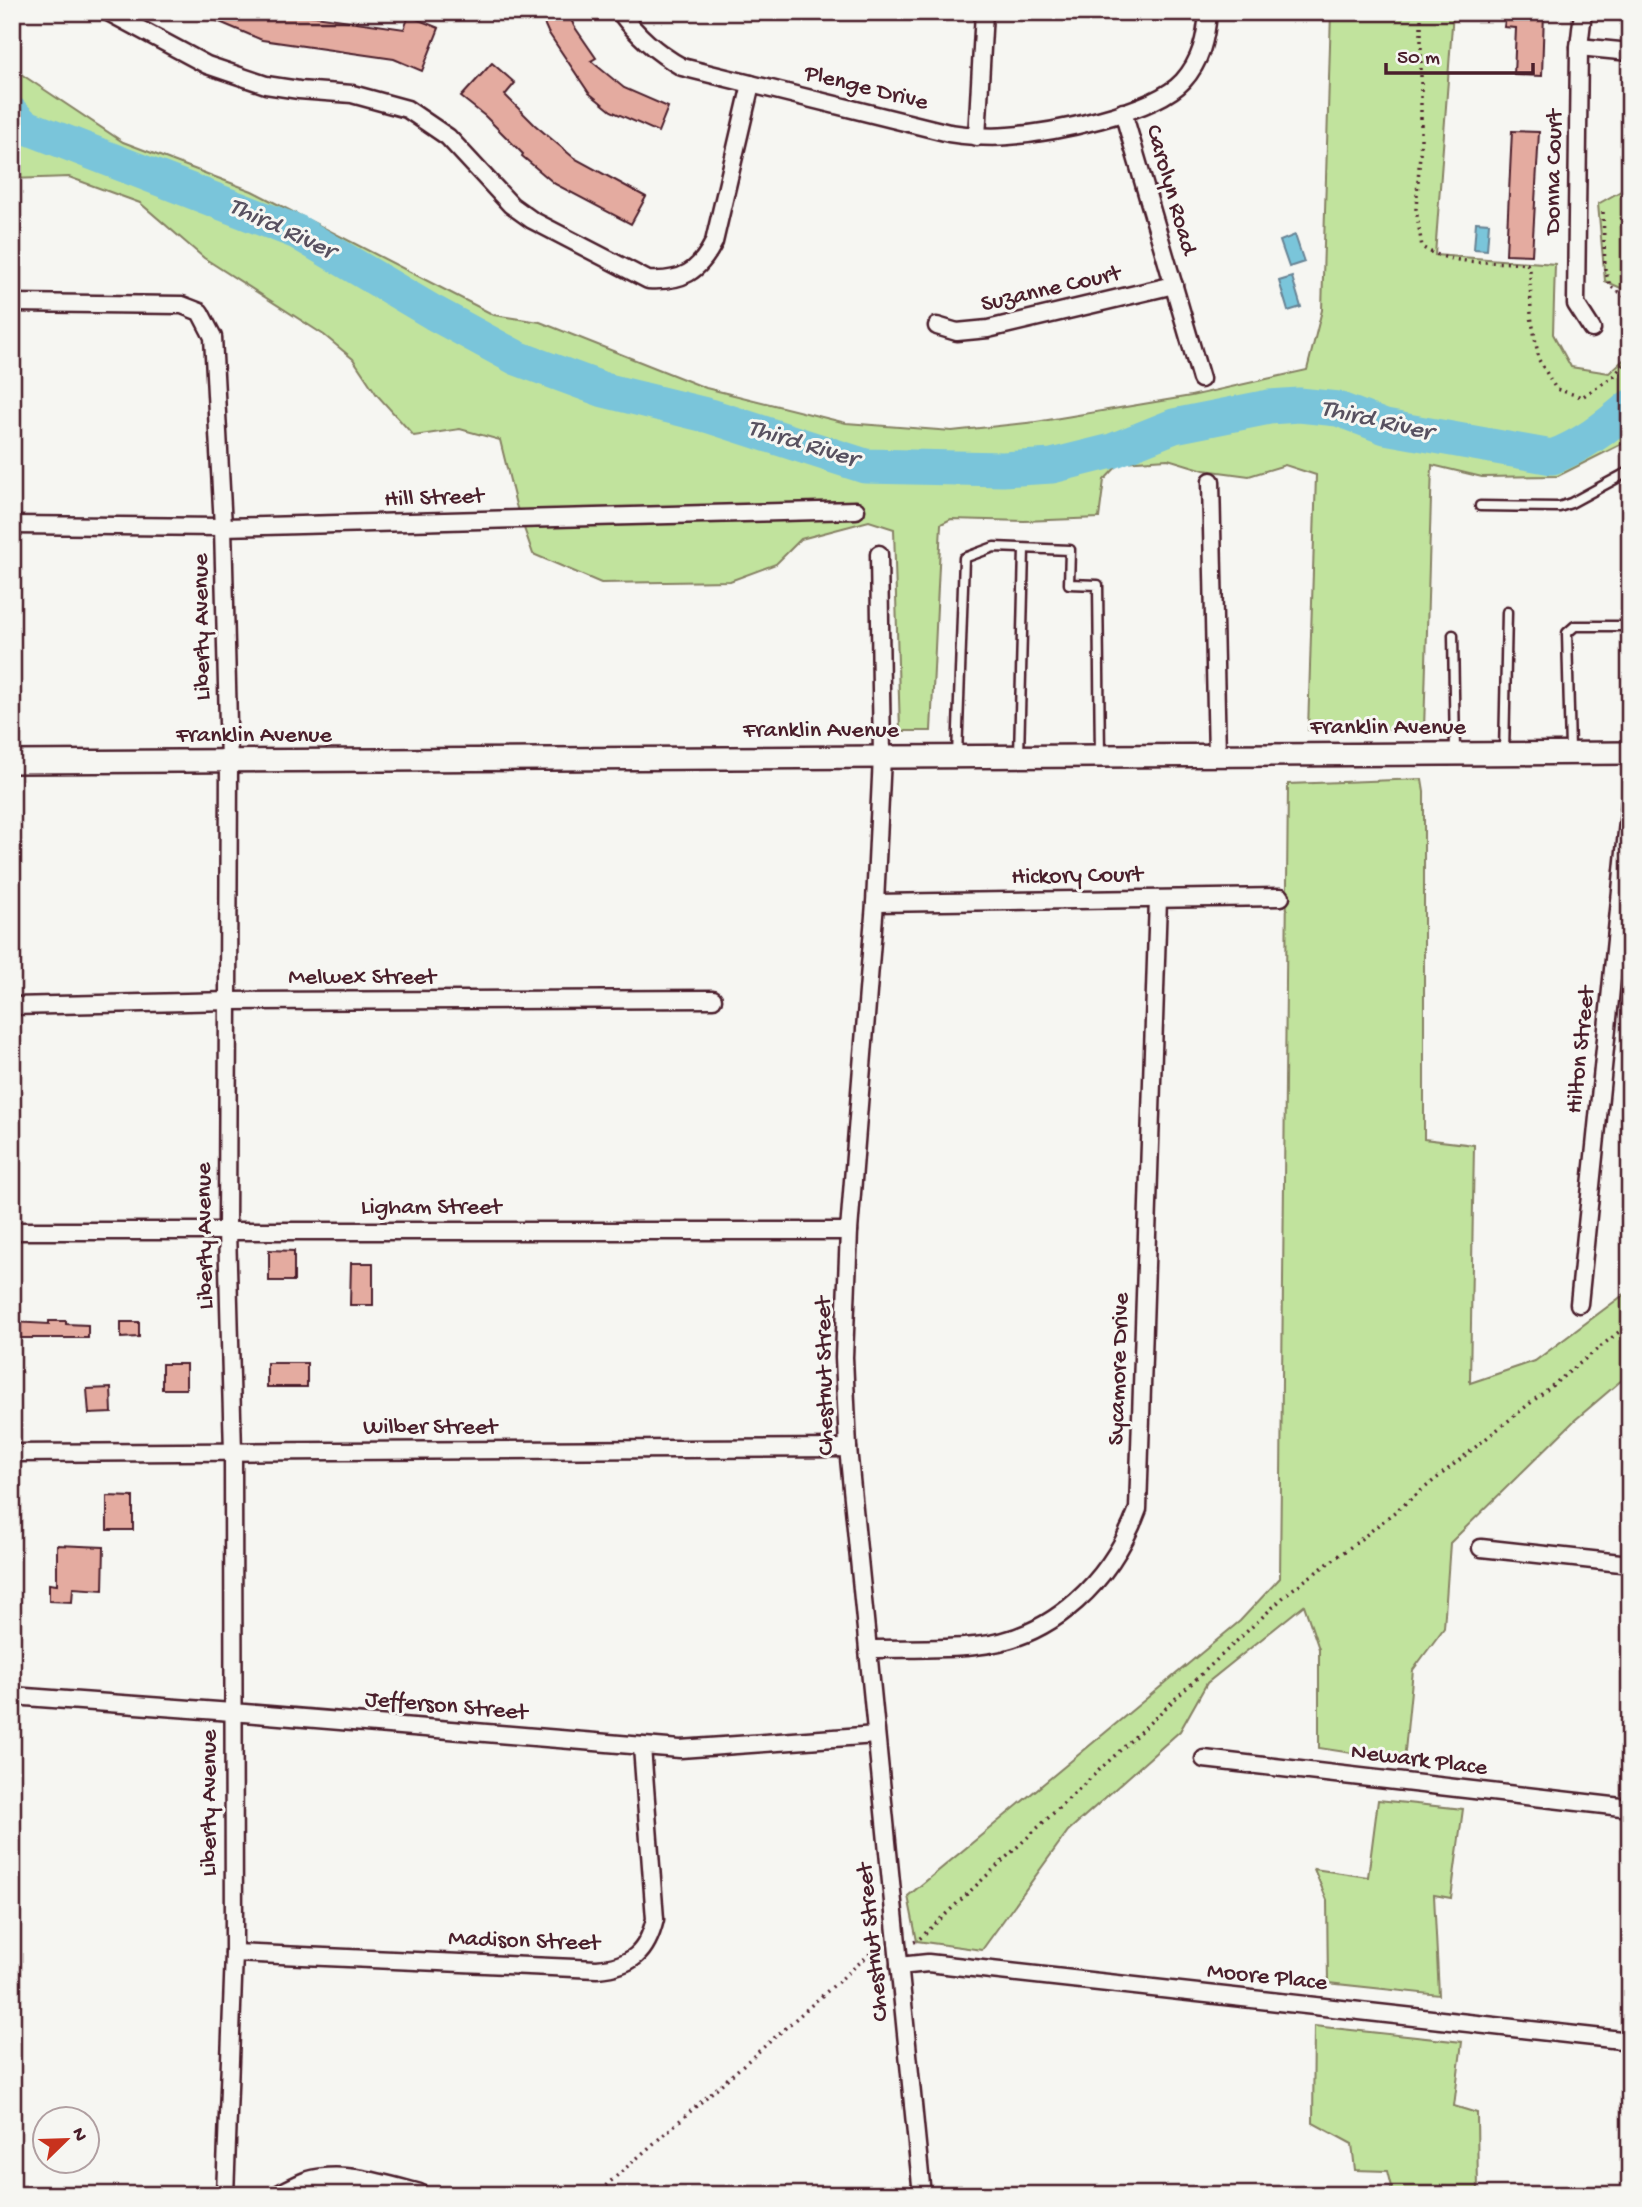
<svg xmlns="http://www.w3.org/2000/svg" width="1642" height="2207" viewBox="0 0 1642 2207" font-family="'Gochi Hand',sans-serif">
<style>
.green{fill:#c1e39d;stroke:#868164;stroke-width:2}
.water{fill:#7ac5da;stroke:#678394;stroke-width:2}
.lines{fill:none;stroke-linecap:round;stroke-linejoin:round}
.river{stroke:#7ac5da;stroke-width:35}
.building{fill:#e4aba0;stroke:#4a1f2b;stroke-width:2}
.lane-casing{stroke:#4a1f2b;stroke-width:13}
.street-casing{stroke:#4a1f2b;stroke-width:21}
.secondary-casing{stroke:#4a1f2b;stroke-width:26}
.path{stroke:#4a1f2b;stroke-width:3.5;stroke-dasharray:2 5;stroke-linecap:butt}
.lane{stroke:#f6f6f2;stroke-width:8}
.street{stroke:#f6f6f2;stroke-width:16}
.secondary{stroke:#f6f6f2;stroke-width:21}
.labels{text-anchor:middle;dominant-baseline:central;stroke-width:6;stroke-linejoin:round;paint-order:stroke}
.street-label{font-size:24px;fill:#4a1f2b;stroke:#f6f6f2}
.water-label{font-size:26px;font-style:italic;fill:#585160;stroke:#f6f6f2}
</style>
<rect width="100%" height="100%" fill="#f6f6f2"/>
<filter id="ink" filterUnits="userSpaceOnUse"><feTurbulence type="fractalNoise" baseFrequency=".0143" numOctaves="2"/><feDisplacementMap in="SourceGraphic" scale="14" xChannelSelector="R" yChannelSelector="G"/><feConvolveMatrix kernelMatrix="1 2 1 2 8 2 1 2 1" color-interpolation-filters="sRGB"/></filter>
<g filter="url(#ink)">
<g class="green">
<polygon points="1331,12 1453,12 1435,255 1555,264 1553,334 1571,367 1609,373 1630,354 1630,440 1558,476 1482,477 1432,465 1424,730 1308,730 1316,475 1285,465 1249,476 1204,470 1168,459 1121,462 1104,480 1099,518 1024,521 951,519 941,524 931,731 900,731 894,529 869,521 801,539 776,564 730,581 601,583 533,554 516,505 500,440 460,429 414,436 377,395 353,359 324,335 204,258 140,203 69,177 12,179 12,68 123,142 252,191 494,315 540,322 706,388 846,423 952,431 1036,422 1191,396 1307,370 1322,310"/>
<polygon points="1630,186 1630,292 1605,281 1598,204"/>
<polygon points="1422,779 1424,791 1424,1139 1474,1145 1470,1383 1535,1361 1630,1290 1630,1373 1575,1420 1450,1543 1444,1628 1413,1670 1404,1761 1319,1748 1319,1649 1304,1605 1207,1683 1180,1731 1068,1831 982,1950 917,1941 908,1896 1240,1621 1280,1578 1288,784"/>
<polygon points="1378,1800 1463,1809 1451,1898 1434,1895 1439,1995 1328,1983 1327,1900 1314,1869 1368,1877"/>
<polygon points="1314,2026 1462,2042 1454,2106 1477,2113 1478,2195 1393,2195 1387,2171 1355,2170 1352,2144 1313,2123"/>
</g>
<g class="water">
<polygon points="1476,222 1489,223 1487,250 1474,249"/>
<polygon points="1295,235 1304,262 1289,267 1280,241"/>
<polygon points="1292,277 1301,307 1288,311 1279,281"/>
</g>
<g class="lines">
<path class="river" d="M12,114L24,126L297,232L434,313L517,358L604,390L710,416L865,466L1003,469L1052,466L1112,451L1174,426L1269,407L1299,405L1338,409L1385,427L1552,457C1582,446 1606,427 1630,407"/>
</g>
<g class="building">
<polygon points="196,12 288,12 404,29 409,16 439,28 422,71 394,59 262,40"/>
<polygon points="539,12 568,12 574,26 596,58 591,61 624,88 668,107 658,132 611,111 589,93 548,32"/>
<polygon points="1506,12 1544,12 1542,76 1514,75 1516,28 1504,27"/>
<polygon points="492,63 515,83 505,95 535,125 574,158 646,197 631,224 555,184 522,156 523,154 485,116 461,97"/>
<polygon points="1512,131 1539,132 1532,255 1506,254"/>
<polygon points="269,1250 294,1251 294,1281 269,1281"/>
<polygon points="351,1263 373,1263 373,1305 350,1305"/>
<polygon points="49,1321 66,1321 66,1324 88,1325 88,1338 13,1338 13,1322 49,1324"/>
<polygon points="121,1322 139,1322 139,1337 121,1338"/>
<rect x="267" y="1363" width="40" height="24"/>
<rect x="162" y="1364" width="24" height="25"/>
<polygon points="111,1388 112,1413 89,1414 87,1389"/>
<polygon points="107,1496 133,1497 133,1530 107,1530"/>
<polygon points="57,1545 104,1547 103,1590 73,1588 72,1602 49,1601 49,1584 57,1585"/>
</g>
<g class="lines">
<g class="lane-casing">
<g id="lane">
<polyline points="1480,506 1559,507 1571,503 1630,471"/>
<polyline points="1453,635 1455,751"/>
<polyline points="1570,750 1567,633 1575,626 1630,626"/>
<polyline points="1504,754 1507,612"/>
<polyline points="1019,756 1024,549"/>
<polyline points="957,757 964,558 994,547 1070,550 1069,584 1098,585 1100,756"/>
</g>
</g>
<g class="street-casing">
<g id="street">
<path d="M108,12L207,65L266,85L299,90L352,94L407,109L448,137L511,205L532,220L648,280C682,282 699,272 714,242L751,84"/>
<path d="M620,12C637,36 657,53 682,67L949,133C969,136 988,138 1008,136C1051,133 1154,113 1183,81C1201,61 1206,38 1208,12"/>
<polyline points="1583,12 1579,47 1576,304 1592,329"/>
<polyline points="1579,47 1630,52"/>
<polyline points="1123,112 1201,379"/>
<polyline points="977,137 984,12"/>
<polyline points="12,303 182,305 200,312 213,337 223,527 229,763 227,1230 233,1452 234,1953 225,2195"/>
<polyline points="937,326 957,332 988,329 1174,285"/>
<polyline points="1211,481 1217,756"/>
<polyline points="12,525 223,527 856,510"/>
<polyline points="879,554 882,757 875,903 849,1231 844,1357 848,1448 922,2195"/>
<polyline points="875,903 1281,897"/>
<polyline points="12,1006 230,1001 713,999"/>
<polyline points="12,1231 849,1231"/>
<polyline points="1579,1304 1630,802"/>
<polyline points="12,1453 848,1448"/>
<polyline points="1481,1548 1630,1564"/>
<path d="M868,1649C904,1648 940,1650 975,1646C1054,1639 1112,1579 1138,1509L1158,899"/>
<polyline points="12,1696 232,1712 680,1749 876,1735"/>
<polyline points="1204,1759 1630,1808"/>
<path d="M234,1953L597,1969C632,1966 647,1953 655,1919L642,1747"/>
<polyline points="899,1966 928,1963 1630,2041"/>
</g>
</g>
<g class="secondary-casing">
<g id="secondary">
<polyline points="12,762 1630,753"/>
<path d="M282,2195C290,2191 299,2186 307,2183C342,2172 384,2186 418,2195"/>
</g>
</g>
<g class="path">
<path d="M1421,12V140L1416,209L1422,247C1452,267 1493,260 1527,264L1530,269L1531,316L1539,360L1556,389L1582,397L1614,376L1630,356"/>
<polyline points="1603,212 1605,269 1610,286 1630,300"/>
<polyline points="914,1942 917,1941 1289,1592 1356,1543 1630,1323"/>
<polyline points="595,2195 872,1952 879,1950"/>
</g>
<use href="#lane" class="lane"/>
<use href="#street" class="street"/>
<use href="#secondary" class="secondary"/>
</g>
</g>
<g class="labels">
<g class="street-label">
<text transform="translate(866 89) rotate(14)">Plenge Drive</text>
<text transform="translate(1555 172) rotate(-89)">Donna Court</text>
<text transform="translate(1170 190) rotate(74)">Carolyn Road</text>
<text transform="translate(1051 290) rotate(-13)">Suzanne Court</text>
<text transform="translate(434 499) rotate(-2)">Hill Street</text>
<text transform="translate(203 627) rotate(-91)">Liberty Avenue</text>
<text x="1388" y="728">Franklin Avenue</text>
<text x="821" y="731">Franklin Avenue</text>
<text x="254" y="736">Franklin Avenue</text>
<text transform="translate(1077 877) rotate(-1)">Hickory Court</text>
<text x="362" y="978">Melwex Street</text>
<text transform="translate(1582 1050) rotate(-84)">Hilton Street</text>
<text x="431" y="1208">Ligham Street</text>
<text transform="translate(206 1236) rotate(-91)">Liberty Avenue</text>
<text transform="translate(1120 1369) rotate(-88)">Sycamore Drive</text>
<text transform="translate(826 1376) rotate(-91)">Chestnut Street</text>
<text x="430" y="1428">Wilber Street</text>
<text transform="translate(446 1707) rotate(5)">Jefferson Street</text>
<text transform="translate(1419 1761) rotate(7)">Newark Place</text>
<text transform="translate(210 1803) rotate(-90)">Liberty Avenue</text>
<text transform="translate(524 1942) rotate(2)">Madison Street</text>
<text transform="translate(874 1942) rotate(-96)">Chestnut Street</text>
<text transform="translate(1267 1978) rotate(6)">Moore Place</text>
</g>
<g class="water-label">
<text transform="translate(281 230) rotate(25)">Third River</text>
<text transform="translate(1376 422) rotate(13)">Third River</text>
<text transform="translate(802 445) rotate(17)">Third River</text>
</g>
</g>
<rect width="1642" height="2207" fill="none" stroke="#f6f6f2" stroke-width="42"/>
<rect x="21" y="21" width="1600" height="2165" fill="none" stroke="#4a1f2b" stroke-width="2.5" filter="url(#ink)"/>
<g transform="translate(66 2140) rotate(67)"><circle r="33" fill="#f6f6f2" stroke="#b1a0a2" stroke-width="2"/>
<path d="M0-5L12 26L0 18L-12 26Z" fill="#c8321e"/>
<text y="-10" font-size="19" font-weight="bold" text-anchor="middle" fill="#4a1f2b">N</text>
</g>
<path d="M1386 63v10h147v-10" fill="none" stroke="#4a1f2b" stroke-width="3.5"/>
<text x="1397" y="63" font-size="21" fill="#4a1f2b" stroke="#f6f6f2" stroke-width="5" paint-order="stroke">50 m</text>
</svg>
